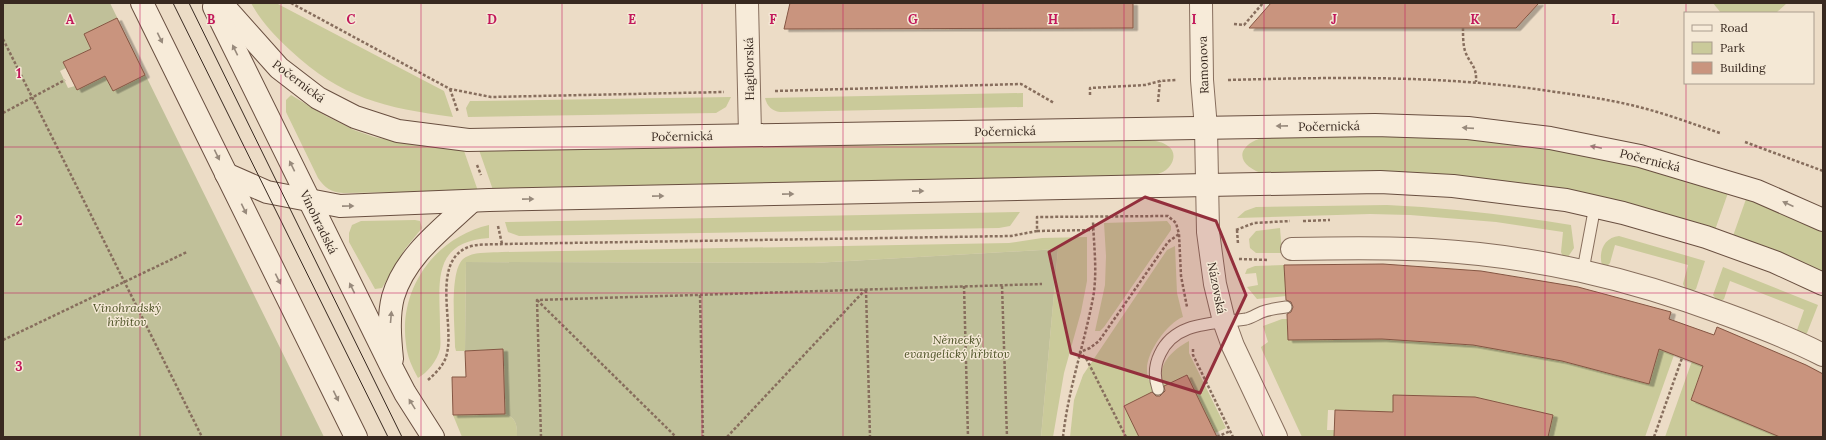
<svg xmlns="http://www.w3.org/2000/svg" width="1826" height="440" viewBox="0 0 1826 440" font-family="Lora,serif">
<style>
.green{fill:#caca9a}
.cemetery{fill:#c0c099;fill-rule:evenodd}
.building{fill:#c9947e;stroke:#855643;filter:url(#shadow)}
.lines{fill:none;stroke-linecap:round;stroke-linejoin:round}
.lane-casing{stroke:#876e5d;stroke-width:13}
.street-casing{stroke:#876e5d;stroke-width:24}
.secondary-casing{stroke:#694f40;stroke-width:24}
.path{stroke:#876e5d;stroke-width:2.5;stroke-dasharray:3 2;stroke-linecap:butt}
.lane{stroke:#f7ebd9;stroke-width:11}
.street{stroke:#f7ebd9;stroke-width:22}
.secondary{stroke:#f7ebd9;stroke-width:22}
.tram{stroke:#382920;stroke-width:1}
.oneway{fill:#988a7c}
.marked{fill:#932f3c;fill-opacity:0.2;stroke:#932f3c;stroke-width:3;stroke-linejoin:round}
.grid{fill:none;stroke:#c2185b;stroke-width:1;stroke-opacity:0.55}
.labels{text-anchor:middle;dominant-baseline:central;stroke-width:3;stroke-linejoin:round;paint-order:stroke}
.street-label{font-size:12px;fill:#382920;stroke:#f4e8d5}
.park-label{font-size:12px;font-style:italic;fill:#4e5327;stroke:#f4e8d5}
.grid-label{font-size:13px;text-anchor:middle;font-weight:bold;fill:#c2185b;stroke:#f4e8d5;stroke-width:3;stroke-linejoin:round;paint-order:stroke}
</style>
<defs>
<filter id="shadow"><feDropShadow dx="4.5" dy="2.5" stdDeviation="0" flood-color="#0004"/></filter>
</defs>
<rect width="100%" height="100%" fill="#ecdcc6"/>
<g class="green">
<path d="M251,3H276L444,91L453,117C385,108 341,98 290,50C274,35 261,21 251,3Z"/>
<polygon points="1713,3 1787,3 1776,13 1721,13"/>
<path d="M1023,93V107L780,112C772,111 767,106 765,98Z"/>
<path d="M291,95L324,115L354,130L374,137L394,141L463,148L478,191L343,193C331,192 325,188 318,178L286,112V100Z"/>
<polygon points="731,97 726,107 716,113 468,117 466,108 470,101 476,101"/>
<path d="M1430,134L1524,143L1635,166L1728,193L1715,230L1670,217L1265,174C1244,169 1231,152 1256,140C1261,138 1266,138 1271,137Z"/>
<path d="M1150,140C1156,141 1163,142 1168,146C1177,152 1174,164 1166,170C1159,175 1150,176 1142,177L493,190L479,150Z"/>
<polygon points="1746,199 1823,230 1823,273 1733,236"/>
<path d="M1387,205C1449,208 1509,215 1571,225L1574,248L1568,257H1563L1561,252L1563,232L1496,222L1410,215L1370,214L1237,218L1245,211L1256,207Z"/>
<polygon points="1020,212 1010,226 999,228 519,236 508,232 505,222"/>
<polygon points="415,220 420,221 422,228 405,249 382,288 375,289 349,242 349,233 352,225 361,221"/>
<polygon points="1167,221 1171,226 1171,230 1104,327 1100,331 1095,331 1105,285 1106,256 1104,223"/>
<path d="M489,225V238C430,242 440,284 440,328C440,335 441,343 440,349C437,361 428,372 418,378C412,367 407,356 406,344C398,288 436,237 489,225Z"/>
<polygon points="1280,228 1282,253 1256,253 1250,248 1249,239 1256,231"/>
<path d="M1619,236L1705,261L1696,289L1691,292L1686,290L1683,284L1688,265L1615,245L1610,263L1607,266L1602,265C1598,251 1605,237 1619,236Z"/>
<path d="M1087,237V281L1081,312L1064,373L1053,437H1041L1058,249L814,263L466,262L465,351H456L455,347C455,328 449,272 463,259C473,251 490,253 502,252L1009,243L1042,238Z"/>
<path d="M1175,246L1177,293L1183,317C1167,323 1146,353 1147,370C1147,378 1151,385 1154,391L1124,406L1139,437H1070L1074,400L1083,375L1167,250Z"/>
<polygon points="1284,265 1286,296 1257,299 1247,287 1258,285 1256,273 1245,274 1247,269 1255,266"/>
<polygon points="1723,267 1818,305 1807,333 1805,335 1797,330 1804,310 1730,281 1724,299 1721,301 1717,300 1713,295"/>
<polygon points="1282,319 1287,319 1289,340 1382,339 1473,345 1562,361 1649,384 1659,349 1674,355 1645,437 1548,437 1553,415 1475,397 1393,395 1393,418 1374,411 1328,410 1327,430 1334,430 1334,437 1302,437 1262,350 1261,347 1268,342 1263,326"/>
<path d="M1189,341V353L1226,428L1215,433L1187,375L1164,386C1155,366 1172,350 1189,341Z"/>
<polygon points="1692,361 1703,366 1691,400 1780,437 1665,437"/>
<path d="M505,414C517,418 517,426 517,437H462L453,415Z"/>
</g>
<g class="cemetery">
<path d="M3,3H110L324,437H3ZM117,18L145,75L113,91L105,76L77,90L75,86L68,88L60,71L66,68L63,62L91,49L85,34Z"/>
<path d="M1058,249L1041,437H517C517,426 517,418 505,414L503,350L465,351L466,262L814,263Z"/>
</g>
<g class="building">
<polygon points="790,3 1133,3 1133,28 784,29"/>
<polygon points="1271,3 1539,3 1516,28 1249,28"/>
<polygon points="117,18 145,75 113,91 105,76 77,90 63,62 91,49 84,34"/>
<polygon points="1383,264 1481,271 1578,287 1671,312 1669,319 1714,335 1717,327 1806,365 1823,374 1823,437 1780,437 1691,400 1703,366 1659,349 1649,384 1562,361 1473,345 1382,339 1288,340 1287,314 1291,312 1293,307 1291,302 1286,300 1284,265"/>
<polygon points="503,349 505,414 453,415 452,377 466,377 465,351"/>
<polygon points="1187,375 1217,437 1139,437 1124,406 1152,392 1156,396 1160,396 1165,391 1164,386"/>
<polygon points="1393,395 1475,397 1553,415 1548,437 1334,437 1335,410 1393,412"/>
</g>
<g class="lines">
<g class="lane-casing">
<g id="lane">
<polyline points="1583,270 1595,206"/>
<path d="M1158,389C1154,377 1154,366 1160,354C1175,321 1214,324 1246,319C1251,318 1257,314 1262,312C1270,309 1278,308 1286,307"/>
</g>
</g>
<g class="street-casing">
<g id="street">
<polyline points="747,3 750,134"/>
<polyline points="1201,3 1202,80 1206,128 1208,232 1215,284 1224,321 1233,346 1276,437"/>
<path d="M1292,249C1338,248 1385,247 1431,250C1535,256 1628,278 1725,314C1758,326 1792,339 1823,355"/>
</g>
</g>
<g class="secondary-casing">
<g id="secondary">
<polyline points="142,3 356,437"/>
<polyline points="221,3 279,68 318,98 355,117 398,131 468,140 1375,125 1468,128 1550,138 1640,156 1757,191 1823,220"/>
<polyline points="214,7 393,370 405,393 433,437"/>
<polyline points="226,174 267,192 340,206 489,200 1207,185 1380,182 1453,186 1566,200 1623,213 1706,237 1775,262 1823,284"/>
<path d="M392,359C390,339 388,316 393,297C405,256 442,229 472,201"/>
</g>
</g>
<g class="path">
<polyline points="291,3 450,89 491,97 724,92"/>
<polyline points="1234,24 1244,25 1263,3"/>
<path d="M1463,28C1463,36 1463,44 1465,51C1470,65 1477,65 1476,82"/>
<polyline points="3,39 202,437"/>
<path d="M1228,80C1338,77 1447,75 1556,92C1584,96 1612,100 1639,107C1667,114 1693,124 1720,133"/>
<polyline points="450,89 458,112"/>
<polyline points="775,91 1021,84 1054,103"/>
<polyline points="1090,95 1090,88 1145,85 1160,81 1176,80"/>
<polyline points="1158,102 1160,81"/>
<polyline points="3,113 65,80"/>
<polyline points="1745,142 1823,171"/>
<polyline points="477,165 481,175"/>
<polyline points="1303,221 1330,220"/>
<polyline points="498,226 502,244"/>
<polyline points="1236,230 1254,223 1290,221"/>
<polyline points="1237,230 1238,244"/>
<polyline points="1037,231 1093,230"/>
<polyline points="1239,259 1268,260"/>
<polyline points="964,286 968,437"/>
<polyline points="1002,286 1007,437"/>
<polyline points="866,290 870,437"/>
<polyline points="700,295 703,437"/>
<polyline points="537,300 676,437"/>
<polyline points="3,340 187,252"/>
<polyline points="1193,349 1193,355 1233,437"/>
<path d="M428,380C437,372 445,364 447,353C454,324 432,264 466,248C476,243 491,245 502,244L1011,236L1037,231V217L1168,216L1176,223L1179,234L1181,276L1187,307"/>
<polyline points="541,437 537,300 1042,284"/>
<polyline points="727,437 865,290"/>
<path d="M1063,437C1068,391 1083,348 1092,303C1098,276 1094,249 1093,221"/>
<polyline points="1126,437 1087,360 1080,352 1090,348 1099,341 1168,242 1179,234"/>
<polyline points="1217,437 1230,431"/>
<polyline points="1654,437 1682,358"/>
</g>
<use href="#lane" class="lane"/>
<use href="#street" class="street"/>
<use href="#secondary" class="secondary"/>
<g class="tram">
<polyline points="173,3 388,437"/>
<polyline points="189,3 402,437"/>
</g>
</g>
<defs><path id="oneway-solid" d="M-6-.8H1V-3.2L6.5 0L1 3.2V.8H-6Z"/></defs>
<g class="oneway">
<use href="#oneway-solid" transform="translate(160 38) rotate(64)"/>
<use href="#oneway-solid" transform="translate(235 50) rotate(-116)"/>
<use href="#oneway-solid" transform="translate(1282 126) rotate(179)"/>
<use href="#oneway-solid" transform="translate(1468 128) rotate(-176)"/>
<use href="#oneway-solid" transform="translate(1596 147) rotate(-168)"/>
<use href="#oneway-solid" transform="translate(217 155) rotate(64)"/>
<use href="#oneway-solid" transform="translate(292 166) rotate(-116)"/>
<use href="#oneway-solid" transform="translate(918 191) rotate(-1)"/>
<use href="#oneway-solid" transform="translate(788 194) rotate(-1)"/>
<use href="#oneway-solid" transform="translate(658 196) rotate(-1)"/>
<use href="#oneway-solid" transform="translate(528 199) rotate(-1)"/>
<use href="#oneway-solid" transform="translate(1788 204) rotate(-156)"/>
<use href="#oneway-solid" transform="translate(348 206) rotate(-1)"/>
<use href="#oneway-solid" transform="translate(244 209) rotate(64)"/>
<use href="#oneway-solid" transform="translate(278 279) rotate(64)"/>
<use href="#oneway-solid" transform="translate(352 288) rotate(-116)"/>
<use href="#oneway-solid" transform="translate(391 317) rotate(-85)"/>
<use href="#oneway-solid" transform="translate(336 396) rotate(64)"/>
<use href="#oneway-solid" transform="translate(412 404) rotate(-122)"/>
</g>
<path class="marked" d="M1145,197L1216,221L1246,295L1200,393L1071,353L1049,252Z"/>
<path class="grid" d="M140,3V437M281,3V437M421,3V437M562,3V437M702,3V437M843,3V437M983,3V437M1124,3V437M1264,3V437M1405,3V437M1545,3V437M1686,3V13M1686,83V437M3,147H1823M3,293H1823"/>
<g class="labels">
<g class="street-label">
<text transform="translate(1203 65) rotate(-92)">Ramonova</text>
<text transform="translate(749 69) rotate(-91)">Hagiborská</text>
<text transform="translate(299 81) rotate(37)">Počernická</text>
<text transform="translate(1329 126) rotate(-1)">Počernická</text>
<text transform="translate(1005 131) rotate(-1)">Počernická</text>
<text transform="translate(682 136) rotate(-1)">Počernická</text>
<text transform="translate(1650 160) rotate(14)">Počernická</text>
<text transform="translate(319 222) rotate(64)">Vinohradská</text>
<text transform="translate(1217 288) rotate(79)">Názovská</text>
</g>
<g class="park-label">
<text x="127" y="307">Vinohradský<tspan x="127" dy="14">hřbitov</tspan></text>
<text x="957" y="339">Německý<tspan x="957" dy="14">evangelický hřbitov</tspan></text>
</g>
</g>
<g class="grid-label">
<text x="70" y="24">A</text>
<text x="211" y="24">B</text>
<text x="351" y="24">C</text>
<text x="492" y="24">D</text>
<text x="632" y="24">E</text>
<text x="773" y="24">F</text>
<text x="913" y="24">G</text>
<text x="1053" y="24">H</text>
<text x="1194" y="24">I</text>
<text x="1334" y="24">J</text>
<text x="1475" y="24">K</text>
<text x="1615" y="24">L</text>
<text x="19" y="78">1</text>
<text x="19" y="225">2</text>
<text x="19" y="371">3</text>
</g>
<rect width="1826" height="440" fill="none" stroke="#382920" stroke-width="8"/>
<rect x="1684" y="12" width="130" height="72" fill="#f4e8d5" stroke="#a99c8d"/>
<rect x="1692" y="25" width="20" height="6" fill="#f7ebd9" stroke="#a99c8d"/>
<text x="1720" y="32" font-size="12" fill="#382920">Road</text>
<rect x="1692" y="42" width="20" height="12" fill="#caca9a" stroke="#a99c8d"/>
<text x="1720" y="52" font-size="12" fill="#382920">Park</text>
<rect x="1692" y="62" width="20" height="12" fill="#c9947e" stroke="#a99c8d"/>
<text x="1720" y="72" font-size="12" fill="#382920">Building</text>
</svg>
